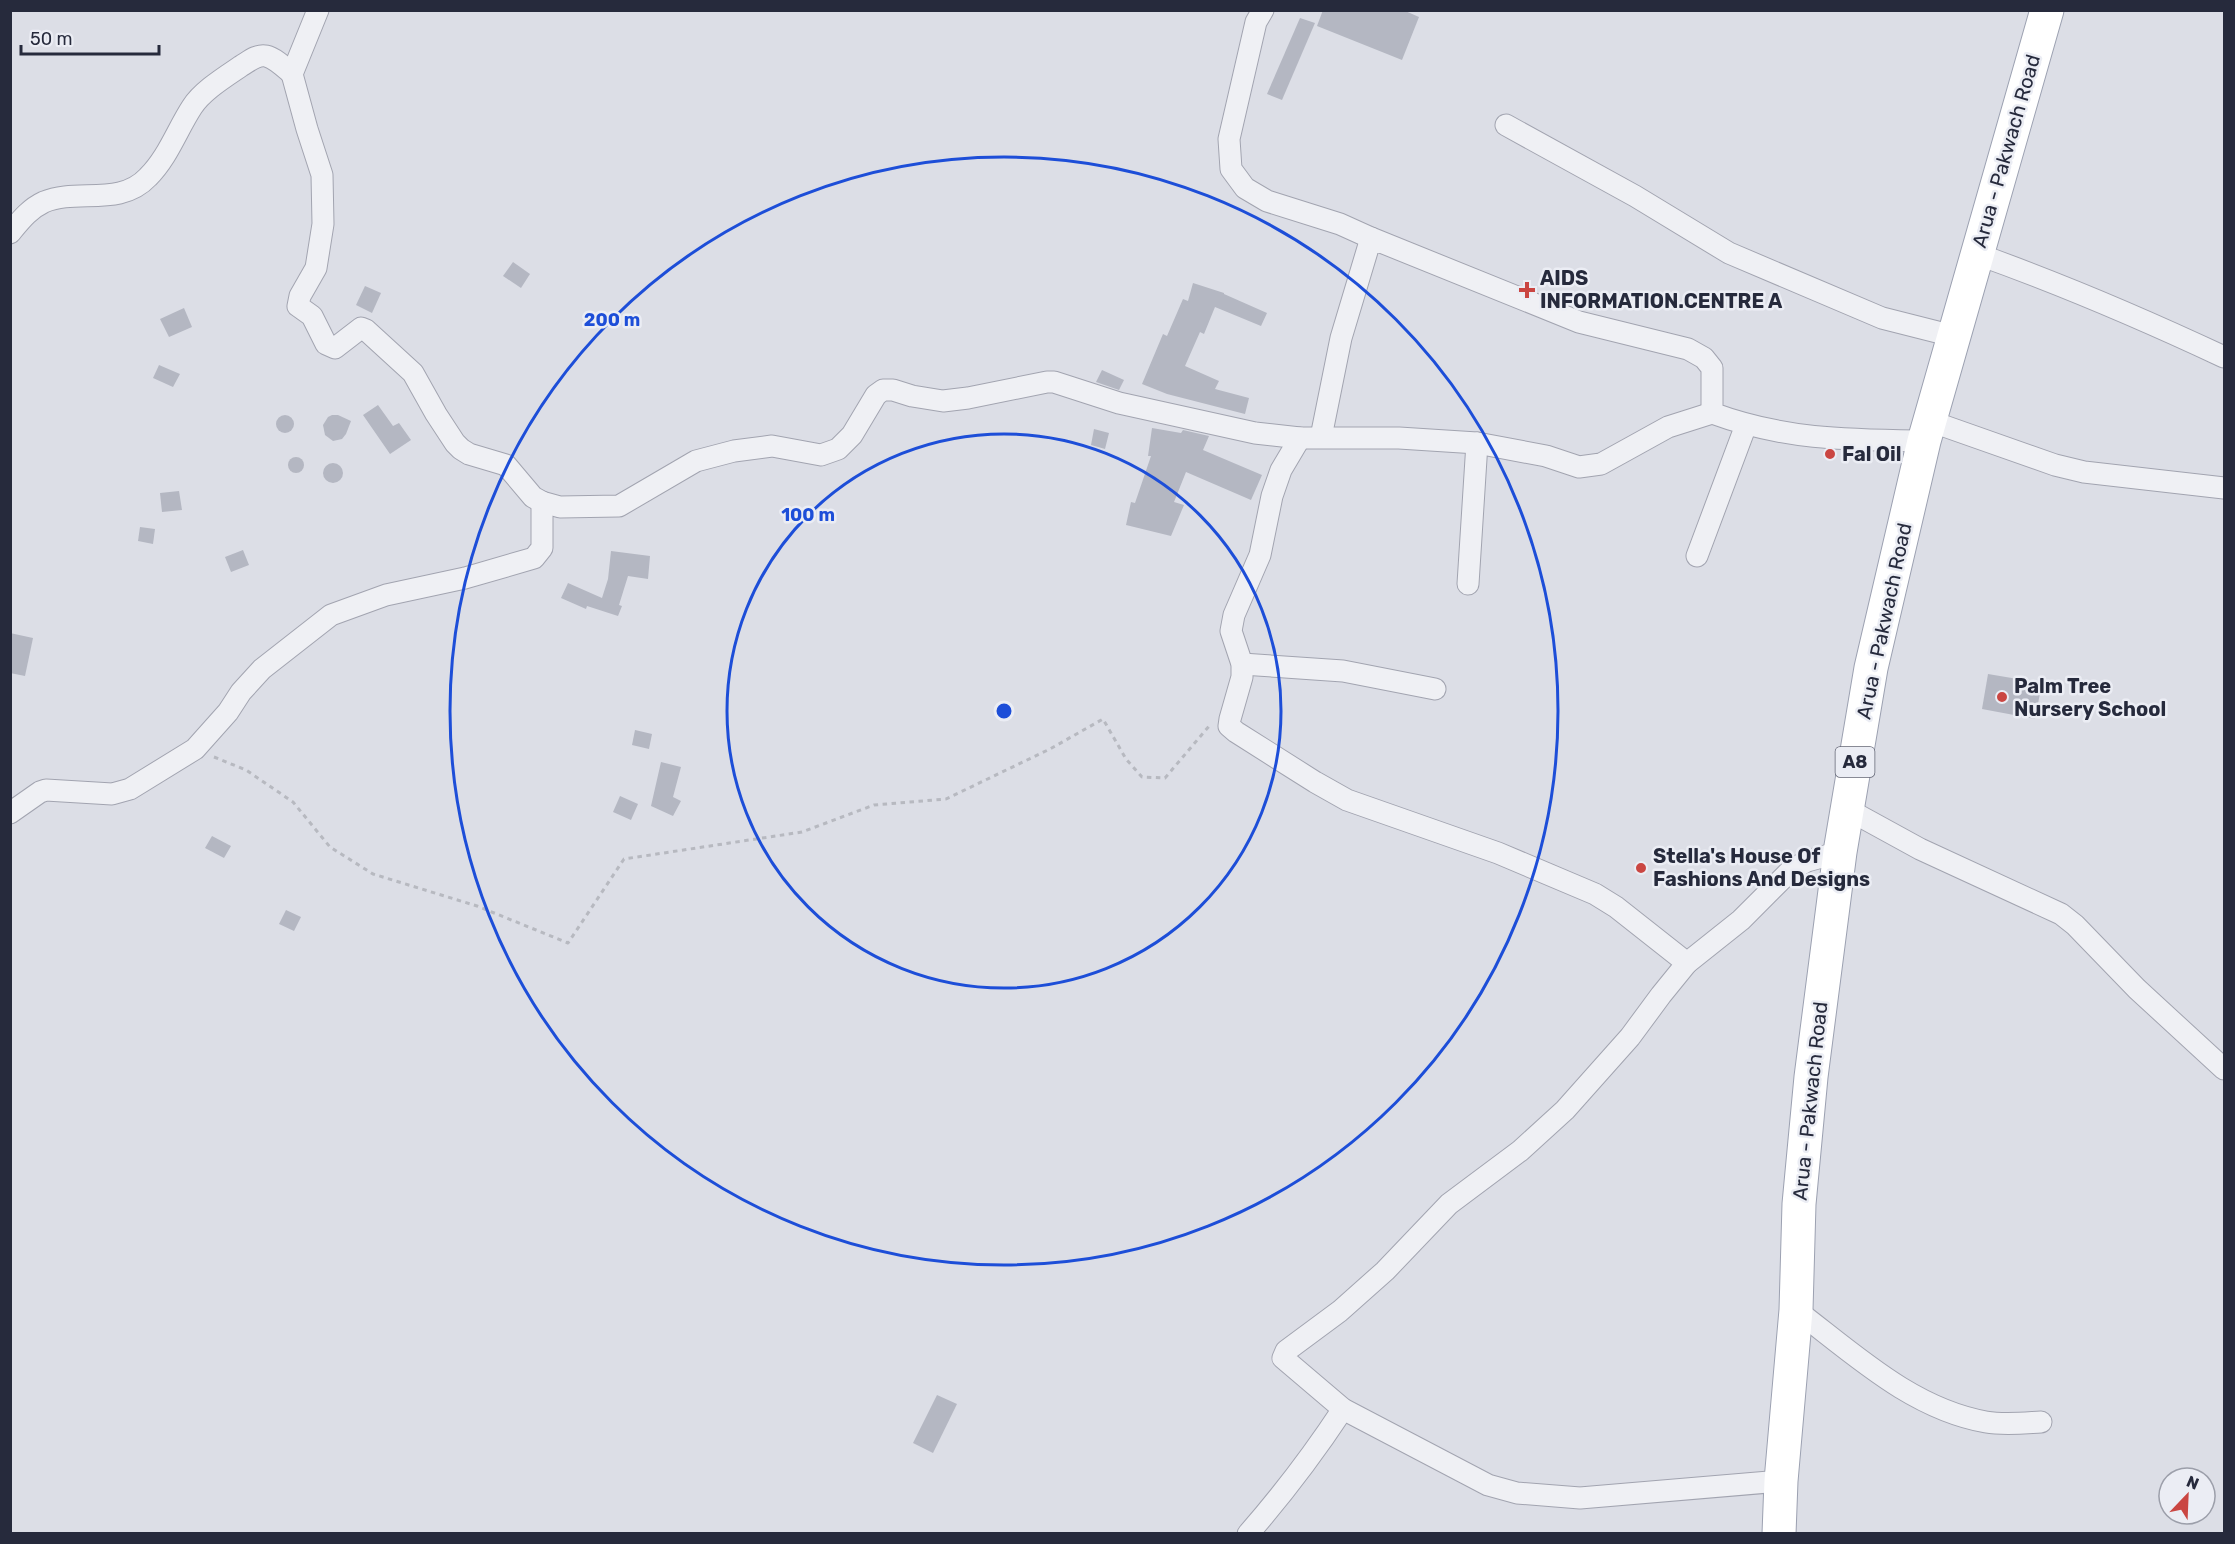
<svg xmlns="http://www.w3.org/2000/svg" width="2235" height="1544" viewBox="0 0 2235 1544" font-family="Rubik,sans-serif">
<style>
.building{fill:#b4b7c2}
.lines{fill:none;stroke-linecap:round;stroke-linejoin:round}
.minor-casing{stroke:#a2a4b0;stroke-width:23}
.primary-casing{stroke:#9ca1b1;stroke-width:35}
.path{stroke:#b7b9c0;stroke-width:3;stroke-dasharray:4.5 4.5;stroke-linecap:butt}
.minor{stroke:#eff0f4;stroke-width:21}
.primary{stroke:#fff;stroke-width:33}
.ring{fill:none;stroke:#1d4ed8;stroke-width:3}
.poi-dot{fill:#ca4642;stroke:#ebedf4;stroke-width:2}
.labels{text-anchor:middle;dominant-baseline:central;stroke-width:5;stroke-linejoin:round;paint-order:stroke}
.shield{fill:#ebedf4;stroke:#616473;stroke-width:1.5}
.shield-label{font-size:18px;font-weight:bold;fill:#262a3c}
.street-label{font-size:20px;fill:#262a3c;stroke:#ebedf4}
.poi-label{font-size:20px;font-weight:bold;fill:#262a3c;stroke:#ebedf4;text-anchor:start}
.centre{fill:#1d4ed8;stroke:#ebedf4;stroke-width:3}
.ring-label{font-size:18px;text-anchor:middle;font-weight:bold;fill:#1d4ed8;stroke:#ebedf4;stroke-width:5;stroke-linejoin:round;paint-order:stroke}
</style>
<rect width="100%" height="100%" fill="#dcdee6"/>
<g class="building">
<polygon points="1323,10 1403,10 1419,17 1402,60 1317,26"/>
<polygon points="1300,18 1315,23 1282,100 1267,94"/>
<polygon points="513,262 530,274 521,288 503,276"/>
<polygon points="1193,283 1224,293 1224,294 1267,313 1261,326 1215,307 1204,334 1200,332 1185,366 1219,381 1215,389 1249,398 1245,414 1167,394 1142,384 1163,334 1167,336 1183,299 1188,301"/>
<polygon points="365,286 381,293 372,313 356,305"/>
<polygon points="184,308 192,327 169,337 160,319"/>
<polygon points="159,365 180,374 173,387 153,378"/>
<polygon points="1102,370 1124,380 1119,390 1096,382"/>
<polygon points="378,405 393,426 399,423 411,440 390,454 363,415"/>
<circle cx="285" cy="424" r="9"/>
<polygon points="332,415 338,415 351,421 346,434 342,439 333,441 325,435 323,425 328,417"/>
<polygon points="1152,428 1181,433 1183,430 1209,436 1203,450 1262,475 1251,500 1186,472 1174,502 1184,505 1171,536 1126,525 1131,502 1135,503 1151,456 1148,456"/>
<polygon points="1094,429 1109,433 1105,449 1091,445"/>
<circle cx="296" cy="465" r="8"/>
<circle cx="333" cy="473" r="10"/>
<polygon points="179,491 182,510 162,512 160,493"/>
<polygon points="140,527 155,529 153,544 138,541"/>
<polygon points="243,550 249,565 231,572 225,557"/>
<polygon points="611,551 650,556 648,579 628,576 619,605 622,606 618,616 587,606 586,609 561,598 568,583 602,598 608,579"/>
<polygon points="10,633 33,638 25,676 10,673"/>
<polygon points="1988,674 2042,683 2035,719 1982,709"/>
<polygon points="635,730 652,734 649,749 632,745"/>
<polygon points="661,762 681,767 673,797 681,801 673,816 651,806"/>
<polygon points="620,796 638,804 631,820 613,812"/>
<polygon points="212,836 231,846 224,858 205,848"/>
<polygon points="286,910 301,917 294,931 279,924"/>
<polygon points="937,1395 957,1404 933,1453 913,1443"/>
</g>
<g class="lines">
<g class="minor-casing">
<g id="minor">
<polyline points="318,10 292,74 307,129 322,175 323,224 316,268 300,296 298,306 312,316 326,344 335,348 361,328 366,330 413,373 436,414 455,443 461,449 469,454 506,465 533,497 542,502 560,507 619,506 696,461 734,451 772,446 821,455 838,449 852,435 876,395 883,390 893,390 912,396 943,401 968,398 1047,382 1054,382 1119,403 1255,433 1300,438 1399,438 1477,443 1546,456 1579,467 1601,464 1668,427 1712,413"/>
<polyline points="1263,10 1256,22 1229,139 1231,169 1245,188 1267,201 1340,224 1371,238"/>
<polyline points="1506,125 1635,196 1729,253 1882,318 1953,336"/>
<path d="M10,233C20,221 29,209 44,202C77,188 120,207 148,177C168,157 177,130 192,107C202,91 225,77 241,66C248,62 257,54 266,56C275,58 284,67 292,74"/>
<path d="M1977,254C2061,284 2143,319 2224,357"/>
<polyline points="1930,421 2055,465 2084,472 2224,488"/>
<path d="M1321,437L1341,338L1371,238L1579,322L1688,349L1704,358L1712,368V413C1785,440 1848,440 1924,441"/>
<polyline points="1300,438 1281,470 1272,496 1260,555 1234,615 1231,631 1242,664 1242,677 1230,719 1229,726 1236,732 1315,782 1347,800 1498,853 1595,894 1616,907 1687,963 1741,920 1790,871 1807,861 1840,852"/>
<polyline points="1697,556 1746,425"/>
<polyline points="1468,584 1477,443"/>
<polyline points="1242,664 1343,671 1435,689"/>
<polyline points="1847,809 1920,849 2061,914 2075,925 2137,989 2224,1069"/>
<polyline points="10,813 40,792 46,790 112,794 130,789 195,749 228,712 241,692 262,669 331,615 386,595 465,578 534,558 542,548 542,502"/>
<polyline points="1687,963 1661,995 1630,1037 1565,1110 1520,1151 1449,1204 1385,1271 1340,1311 1286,1351 1283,1358 1343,1409 1488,1485 1517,1493 1580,1498 1781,1481"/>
<path d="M1796,1310C1854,1354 1912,1409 1986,1422C2004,1425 2023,1423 2041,1422"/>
<path d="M1248,1534C1283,1494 1314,1453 1343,1409"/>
</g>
</g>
<g class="primary-casing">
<polyline id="primary" points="1779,1534 1781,1481 1796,1310 1799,1204 1811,1077 1840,852 1871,668 1924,441 2047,10"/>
</g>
<polyline class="path" points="214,757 246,770 293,802 330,847 373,874 477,906 568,943 624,859 802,832 874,805 946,799 1050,749 1103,719 1126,759 1142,777 1165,778 1210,725"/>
<use href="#minor" class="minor"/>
<use href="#primary" class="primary"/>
</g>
<g class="ring">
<circle cx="1004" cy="711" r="277"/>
<circle cx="1004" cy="711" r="554"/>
</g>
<g class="poi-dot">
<path d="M1524 281h6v6h6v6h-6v6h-6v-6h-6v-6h6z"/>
<circle cx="1830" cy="454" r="6"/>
<circle cx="2002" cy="697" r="6"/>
<circle cx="1641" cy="868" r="6"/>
</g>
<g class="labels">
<rect class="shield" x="1835.5" y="747" width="39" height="30" rx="4.5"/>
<g class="shield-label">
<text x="1855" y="762">A8</text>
</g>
<g class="street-label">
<text transform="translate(2006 151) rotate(-74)">Arua - Pakwach Road</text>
<text transform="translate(1884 621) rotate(-78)">Arua - Pakwach Road</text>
<text transform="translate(1810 1101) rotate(-84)">Arua - Pakwach Road</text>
</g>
<g class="poi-label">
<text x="1540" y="278">AIDS<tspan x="1540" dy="23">INFORMATION.CENTRE A</tspan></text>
<text x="1842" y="454">Fal Oil</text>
<text x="2014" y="686">Palm Tree<tspan x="2014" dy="23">Nursery School</tspan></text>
<text x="1653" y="856">Stella's House Of<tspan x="1653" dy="23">Fashions And Designs</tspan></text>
</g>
</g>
<circle cx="1004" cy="711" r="9" class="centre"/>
<g class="ring-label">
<text x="612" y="326">200 m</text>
<text x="808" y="521">100 m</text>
</g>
<rect width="2235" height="1544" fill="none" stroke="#262a3c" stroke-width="24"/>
<g transform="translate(2187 1496) rotate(23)"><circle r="28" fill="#ebedf4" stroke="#9c9faa" stroke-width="1.5"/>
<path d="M0-4.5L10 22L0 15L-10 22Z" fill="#ca4642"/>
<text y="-9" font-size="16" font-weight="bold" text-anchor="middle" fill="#262a3c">N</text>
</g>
<path d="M21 45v9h138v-9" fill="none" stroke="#262a3c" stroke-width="3"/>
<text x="30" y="45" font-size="18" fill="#262a3c" stroke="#ebedf4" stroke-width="4.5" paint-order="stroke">50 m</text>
</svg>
